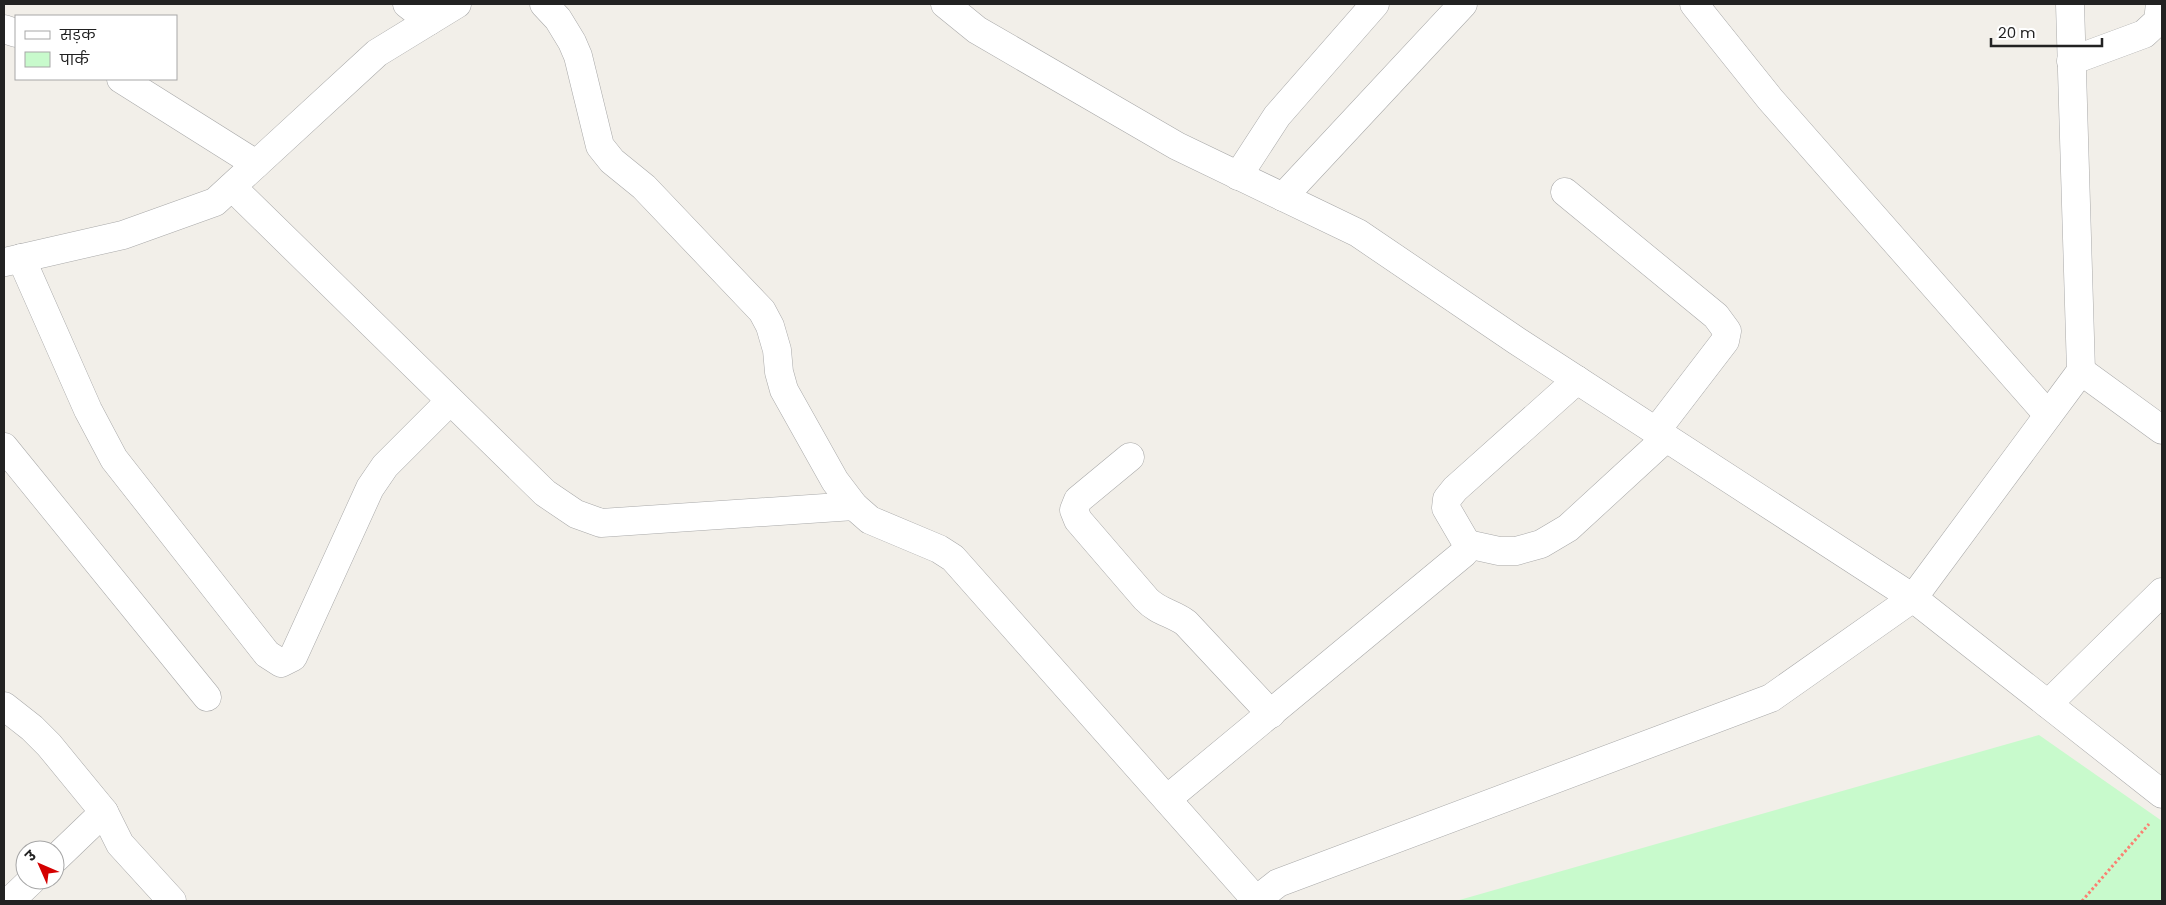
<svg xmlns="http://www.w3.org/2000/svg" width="2166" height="905" viewBox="0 0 2166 905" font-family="Poppins,'Noto Sans Devanagari',sans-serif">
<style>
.park{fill:#c8facc}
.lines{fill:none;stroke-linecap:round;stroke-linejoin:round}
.minor-casing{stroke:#a9a9a9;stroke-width:29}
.tertiary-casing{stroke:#a9a9a9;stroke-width:29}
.path{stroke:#fa8072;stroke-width:3;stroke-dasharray:2.5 2.5;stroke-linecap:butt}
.minor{stroke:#fff;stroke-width:28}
.tertiary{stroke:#fff;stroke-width:28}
</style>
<rect width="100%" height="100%" fill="#f2efe9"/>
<polygon class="park" points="2039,735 2162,821 2162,901 1456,901"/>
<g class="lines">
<g class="minor-casing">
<g id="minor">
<polyline points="407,4 429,21"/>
<polyline points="544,4 558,19 572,42 578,56 600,146 612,161 644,187 762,311 770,326 777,350 779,372 784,390 835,481 854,506 870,520 939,549 953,558 1256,900"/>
<polyline points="1694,4 1770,99 2048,415"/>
<polyline points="4,29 16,33"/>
<polyline points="2071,61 2144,34 2158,21 2160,4"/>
<polyline points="121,79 256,164"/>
<polyline points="1238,176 1277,116 1375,4"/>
<polyline points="232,187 545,493 576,514 601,523 854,506"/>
<polyline points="1565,192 1716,316 1727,331 1725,341 1656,431"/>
<polyline points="1283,197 1463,4"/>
<polyline points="21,258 88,410 114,459 267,654 281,663 293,657 370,488 385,466 450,401"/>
<polyline points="5,262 123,235 215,202 377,53 457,4"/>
<polyline points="2081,371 2162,430"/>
<polyline points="4,447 207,697"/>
<path d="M1130,457L1078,500L1074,510L1078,520L1146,599C1158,612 1173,613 1186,623L1271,714"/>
<polyline points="1467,544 1499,551 1516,551 1541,544 1568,528 1666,438"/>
<polyline points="2048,704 2162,592"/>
<polyline points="4,706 32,728 49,745 104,812 120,844 172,901"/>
<polyline points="1167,799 1464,553 1467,544 1446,508 1447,499 1455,489 1577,380"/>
<polyline points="55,859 104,812"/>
<polyline points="10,901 32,880"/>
</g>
</g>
<g class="tertiary-casing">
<g id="tertiary">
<polyline points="945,4 977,30 1177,146 1358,233 1517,341 1913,598 2162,794"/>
<polyline points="1255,901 1278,883 1771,698 1913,598 2081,371 2070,4"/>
</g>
</g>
<polyline class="path" points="2082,901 2149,824"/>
<use href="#minor" class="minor"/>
<use href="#tertiary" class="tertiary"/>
</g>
<rect width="2166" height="905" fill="none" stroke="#222222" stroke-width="10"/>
<rect x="15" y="15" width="162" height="65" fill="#ffffff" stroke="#a7a7a7"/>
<rect x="25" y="31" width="25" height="8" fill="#ffffff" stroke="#a7a7a7"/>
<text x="60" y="40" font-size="15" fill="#222222">सड़क</text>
<rect x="25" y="52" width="25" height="15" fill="#c8facc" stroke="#a7a7a7"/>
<text x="60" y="65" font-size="15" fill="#222222">पार्क</text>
<g transform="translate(40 865) rotate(315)"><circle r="24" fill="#ffffff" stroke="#a7a7a7"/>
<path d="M0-4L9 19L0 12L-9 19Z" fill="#d40000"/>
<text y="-8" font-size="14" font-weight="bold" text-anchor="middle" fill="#222222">उ</text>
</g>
<path d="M1991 38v8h111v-8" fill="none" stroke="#222222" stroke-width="2.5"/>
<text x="1998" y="38" font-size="15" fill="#222222" stroke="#ffffff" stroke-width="4" paint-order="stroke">20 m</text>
</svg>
